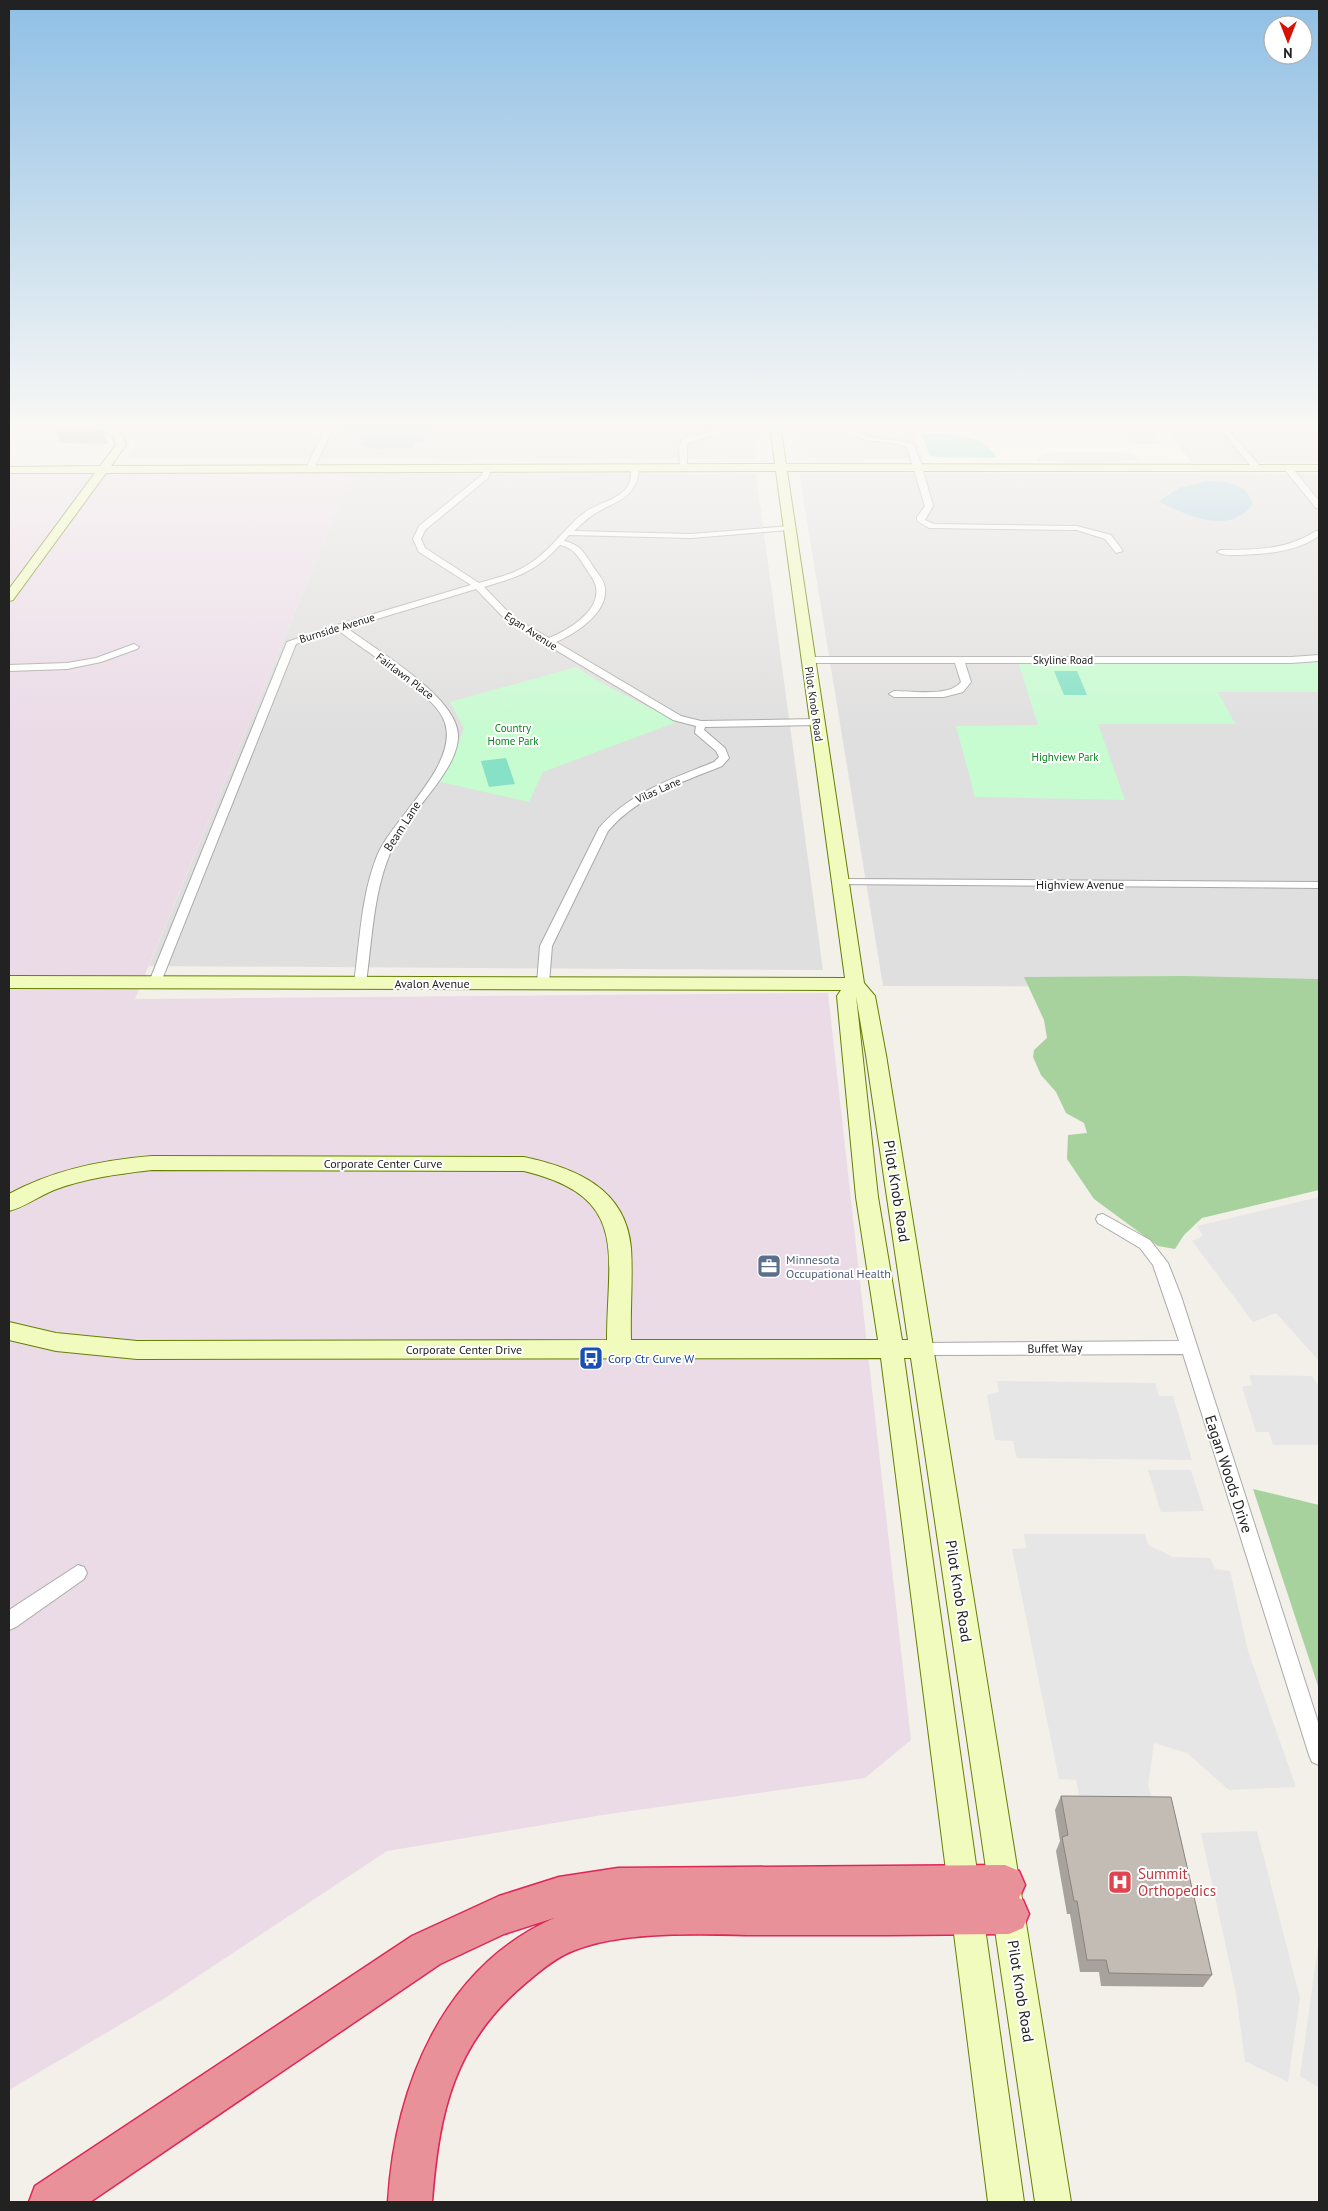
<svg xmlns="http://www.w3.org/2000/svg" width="1328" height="2211" viewBox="0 0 1328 2211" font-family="'PT Sans',sans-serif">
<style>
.residential{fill:#e0dfdf}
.industrial{fill:#ebdbe7}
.education{fill:#fdffe5}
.forest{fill:#a8d29d}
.park{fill:#c7fbd0}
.pitch{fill:#87e1c6}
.parking{fill:#e6e6e6}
.water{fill:#a9cfe0}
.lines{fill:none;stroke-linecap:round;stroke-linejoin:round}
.street-casing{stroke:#a9a9a9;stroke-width:2}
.secondary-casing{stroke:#667f03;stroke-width:2}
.highway-casing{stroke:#df2756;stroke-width:3}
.street{fill:#fff;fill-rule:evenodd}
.secondary{fill:#f2fbbe;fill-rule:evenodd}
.highway{fill:#e99199;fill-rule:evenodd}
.wall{fill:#a8a29c}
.building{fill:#c3bcb5;stroke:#88847f}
.labels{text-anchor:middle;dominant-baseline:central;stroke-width:4;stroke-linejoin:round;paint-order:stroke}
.far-street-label{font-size:11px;fill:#222;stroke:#fff}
.far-park-label{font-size:11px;fill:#0a861f;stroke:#fff}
.street-label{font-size:12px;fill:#222;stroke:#fff}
.service-label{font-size:12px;fill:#4e5e75;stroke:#fff;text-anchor:start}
.transit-label{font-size:12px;fill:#164399;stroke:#fff;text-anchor:start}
.near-street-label{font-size:15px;fill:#222;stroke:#fff}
.near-health-label{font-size:15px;fill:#be3a42;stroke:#fff;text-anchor:start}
</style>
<rect width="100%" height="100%" fill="#f2f0e9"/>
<g class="residential">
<polygon points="118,425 272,425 271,428 273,425 495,425 535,429 673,430 673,425 753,425 757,459 126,459 134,447 135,440 130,433"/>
<polygon points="803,425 911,425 923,459 810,458"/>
<polygon points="1163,425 1319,425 1319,462 1191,462"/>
<polygon points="352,473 756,474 823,970 149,966"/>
<polygon points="799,473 1319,474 1319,987 883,986"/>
</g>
<polygon class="industrial" points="352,473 135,999 828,993 911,1740 865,1778 602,1815 387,1851 162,2000 9,2090 9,474"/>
<polygon class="education" points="911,425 1163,425 1191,462 925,464"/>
<g class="forest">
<polygon points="1185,976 1319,979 1319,1190 1202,1218 1184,1235 1175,1249 1158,1246 1094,1199 1067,1159 1068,1135 1087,1133 1084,1123 1066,1113 1056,1092 1041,1075 1033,1057 1034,1050 1047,1038 1044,1020 1024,977"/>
<polygon points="1253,1489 1319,1505 1319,1689"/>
</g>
<g class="park">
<polygon points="1319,661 1319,692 1218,692 1235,724 1098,724 1125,800 975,797 956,726 1038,725 1018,662"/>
<path d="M576,667C608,688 643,704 677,722L543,772L529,802L436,781L457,747L464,728L450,702Z"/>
</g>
<g class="pitch">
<path d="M922,434C945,434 985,433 997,458L936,457L929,455Z"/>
<polygon points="1054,671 1077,671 1087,695 1064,695"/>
<polygon points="506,758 515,784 489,787 481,761"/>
</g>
<g class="parking">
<polygon points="1119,425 1147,425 1160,444 1131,444"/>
<polygon points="1051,452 1124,452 1136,456 1138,460 1120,460 1121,462 1062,463 1060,461 1038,461 1037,458"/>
<polygon points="1319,1197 1319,1361 1276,1313 1253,1322 1192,1241 1203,1236 1197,1226"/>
<polygon points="1249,1375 1312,1376 1319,1386 1319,1445 1273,1445 1269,1432 1256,1432 1242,1387 1252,1385"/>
<polygon points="997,1381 1155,1383 1159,1396 1173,1396 1192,1460 1017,1458 1013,1441 995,1440 987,1395 999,1392"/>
<polygon points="1148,1470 1191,1470 1204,1511 1161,1512"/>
<polygon points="1024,1534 1145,1534 1148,1545 1173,1557 1210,1558 1215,1569 1230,1571 1248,1651 1296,1787 1229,1790 1187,1753 1154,1743 1148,1786 1153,1801 1080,1800 1076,1780 1059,1779 1012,1549 1026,1548"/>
<polygon points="1257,1831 1300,1998 1288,2082 1245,2061 1236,1993 1201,1833"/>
<polygon points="1319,1938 1319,2088 1300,2076"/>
</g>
<g class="water">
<path d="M342,425H431L428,434L422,443H415L412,449C406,449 401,447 395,448C381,449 371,450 358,444L364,440L345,434Z"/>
<polygon points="496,425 581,425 543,429"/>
<path d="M1208,481C1225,481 1250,484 1252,505C1229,536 1185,515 1159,501L1179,488Z"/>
</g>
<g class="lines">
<g class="street-casing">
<g id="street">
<polygon points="327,425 335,425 314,468 307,470 306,468"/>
<polygon points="740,425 750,425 690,442 687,445 687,468 680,470 679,445 684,438"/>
<path d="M844,425H851C864,444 893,436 913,444L921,463L933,506L925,520L934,524L1077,526L1111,535L1123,551L1116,553L1105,539L1077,530L929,528L917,521V517L925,506L907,447C885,437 859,448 844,425Z"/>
<polygon points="1217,425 1224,425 1260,466 1260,470 1254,470"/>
<path d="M485,465L492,467L488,478L425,530L421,539L425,548L479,583C496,578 514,574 529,564C552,550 566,525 588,510C600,503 615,500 625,490C631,483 631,476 631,468L635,466L639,468C637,498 618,500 596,513C588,517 581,525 574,531L691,534L791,526V530H788L691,538L569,535L564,541C579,544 584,552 592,565C596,572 604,579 605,588C608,613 575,634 556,642L681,716L701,721L817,719L822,722L817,725L705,727L704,730L725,748L729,758L722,766C680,783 638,796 608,831L552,946L549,983L543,987L537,983L540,946L599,828C630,792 672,779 714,762L719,757L716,751L695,733L696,726L673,720L507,621L476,589L347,628C376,650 459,698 458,736C458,752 448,768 439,781C422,805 399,829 389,856C373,896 372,941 366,983L360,987L354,983C360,941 361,896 377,856C393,817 464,761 443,718C431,692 364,650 339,631L296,644L161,982L155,986L151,985L149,982L287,642L337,625L471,585L419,552L413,539L419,526L482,475ZM560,545C574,548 578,556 585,567C589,574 595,580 596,587C601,611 567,631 549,638L513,617L484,587C518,577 535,572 560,545Z"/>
<polygon points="1285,466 1291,466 1319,501 1319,508 1316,508 1285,470"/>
<path d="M1316,531H1319V536C1296,552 1267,554 1240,555C1232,555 1223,556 1217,552L1221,550C1255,550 1287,550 1316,531Z"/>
<polygon points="134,644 139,647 137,649 101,662 67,669 9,671 9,665 67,663 96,658"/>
<path d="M1319,655V661L1291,663H965L971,682L963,692L944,697H894L889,694L894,691C912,691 950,697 961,682L955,663H808L803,660L808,657H1291Z"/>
<polygon points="840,879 1319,882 1319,888 836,884 834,882 836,880"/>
<polygon points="1103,1214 1150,1240 1168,1263 1181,1296 1319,1725 1319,1765 1312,1762 1309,1755 1183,1354 922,1355 916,1354 914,1349 916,1344 922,1343 1179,1341 1153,1265 1140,1248 1098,1223 1096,1219 1098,1215"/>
<polygon points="78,1565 84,1567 87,1573 84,1579 16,1627 9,1630 9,1610"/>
</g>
</g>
<g class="secondary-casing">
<path id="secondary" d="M97,425H108L123,435L126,445L111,466L775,464L770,425H780L786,464L1319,465V471H787L864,983L875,996L886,1055L1071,2202H1035L911,1358H904L1024,2202H988L881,1358L137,1359L56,1351L9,1340V1322L56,1333L137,1341L607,1340C607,1253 631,1197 524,1171L152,1170C118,1174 86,1178 54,1190C39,1196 25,1207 9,1211V1194C53,1170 102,1160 152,1156L524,1157C575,1168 626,1188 631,1248C633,1277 630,1310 631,1340H878L856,1197L837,996L841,990L9,988V976L845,978L776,471L106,473L13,600L9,601V589L95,473H9V467L100,466L116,445L114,438ZM856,996L866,1055L908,1340H902L878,1197Z"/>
</g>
<g class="highway-casing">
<path id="highway" d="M1005,1865L1019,1871L1025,1885L1019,1898L1023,1900L1029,1914L1023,1928L1009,1934C928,1935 848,1935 767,1935C710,1935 629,1929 575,1950C558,1956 542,1969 528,1981C454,2042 439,2111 432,2202H388C395,2087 442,1968 554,1918L504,1934L440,1964L90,2202H29L35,2186L412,1936L499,1896L559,1877L618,1868Z"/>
</g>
<use href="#street" class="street"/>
<use href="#secondary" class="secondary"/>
<use href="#highway" class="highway"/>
</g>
<g class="wall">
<polygon points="57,432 105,432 108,444 60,443"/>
<polygon points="1061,1796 1212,1975 1203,1987 1101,1986 1099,1972 1080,1972 1070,1914 1067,1914 1056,1851 1060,1841 1055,1810"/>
</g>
<g class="building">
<polygon points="64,425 89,425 105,432 57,432"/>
<polygon points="1061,1796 1171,1797 1212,1975 1109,1973 1106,1960 1087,1960 1077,1901 1074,1901 1062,1837 1068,1835"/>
</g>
<linearGradient id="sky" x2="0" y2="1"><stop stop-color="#8fbfe5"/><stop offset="0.58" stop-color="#f9f8f5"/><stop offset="1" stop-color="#f9f8f5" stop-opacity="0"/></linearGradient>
<rect width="1328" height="734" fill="url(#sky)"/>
<defs>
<g id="office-square" transform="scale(1.25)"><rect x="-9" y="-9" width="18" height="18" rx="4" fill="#5c6f8a" stroke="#fff"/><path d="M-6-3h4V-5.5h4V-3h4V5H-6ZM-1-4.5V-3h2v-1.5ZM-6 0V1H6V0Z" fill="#fff"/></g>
<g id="bus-square" transform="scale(1.25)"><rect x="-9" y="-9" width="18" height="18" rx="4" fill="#1a4fb4" stroke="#fff"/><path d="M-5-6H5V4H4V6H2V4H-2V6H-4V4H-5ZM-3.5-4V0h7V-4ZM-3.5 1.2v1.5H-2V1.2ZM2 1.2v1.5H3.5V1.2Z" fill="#fff"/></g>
<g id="hospital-square" transform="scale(1.25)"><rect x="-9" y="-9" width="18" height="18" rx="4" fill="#e0444e" stroke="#fff"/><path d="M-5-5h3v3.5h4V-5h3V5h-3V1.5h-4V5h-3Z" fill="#fff"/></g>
</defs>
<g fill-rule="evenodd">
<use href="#office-square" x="769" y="1266"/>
<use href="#bus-square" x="591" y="1358"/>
<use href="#hospital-square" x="1120" y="1882"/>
</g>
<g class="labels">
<g class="far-street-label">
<text transform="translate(337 628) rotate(-17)">Burnside Avenue</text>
<text transform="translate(531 631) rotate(33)">Egan Avenue</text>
<text x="1063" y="660">Skyline Road</text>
<text transform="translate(405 676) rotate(37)">Fairlawn Place</text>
<text transform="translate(814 704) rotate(82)">Pilot Knob Road</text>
<text transform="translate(658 790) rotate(-24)">Vilas Lane</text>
</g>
<g class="far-park-label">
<text x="513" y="728">Country<tspan x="513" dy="13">Home Park</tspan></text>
<text x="1065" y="757">Highview Park</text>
</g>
<g class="street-label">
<text transform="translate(402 826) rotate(-57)">Beam Lane</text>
<text x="1080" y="884">Highview Avenue</text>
<text x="432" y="983">Avalon Avenue</text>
<text x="383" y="1163">Corporate Center Curve</text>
<text transform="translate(1055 1348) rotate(-1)">Buffet Way</text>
<text x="464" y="1349">Corporate Center Drive</text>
</g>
<g class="service-label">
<text x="786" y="1259">Minnesota<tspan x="786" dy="14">Occupational Health</tspan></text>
</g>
<g class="transit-label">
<text x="608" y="1358">Corp Ctr Curve W</text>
</g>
<g class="near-street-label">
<text transform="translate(897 1191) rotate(81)">Pilot Knob Road</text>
<text transform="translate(1229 1474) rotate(72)">Eagan Woods Drive</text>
<text transform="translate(959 1591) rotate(81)">Pilot Knob Road</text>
<text transform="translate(1021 1991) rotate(81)">Pilot Knob Road</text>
</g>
<g class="near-health-label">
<text x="1138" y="1873">Summit<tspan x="1138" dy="17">Orthopedics</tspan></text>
</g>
</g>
<rect width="1328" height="2211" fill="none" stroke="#222222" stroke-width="20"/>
<g transform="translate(1288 40) rotate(180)"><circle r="24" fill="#ffffff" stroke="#a7a7a7"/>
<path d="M0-4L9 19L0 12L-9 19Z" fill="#d41300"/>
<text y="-8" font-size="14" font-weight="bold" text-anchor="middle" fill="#222222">N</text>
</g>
</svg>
